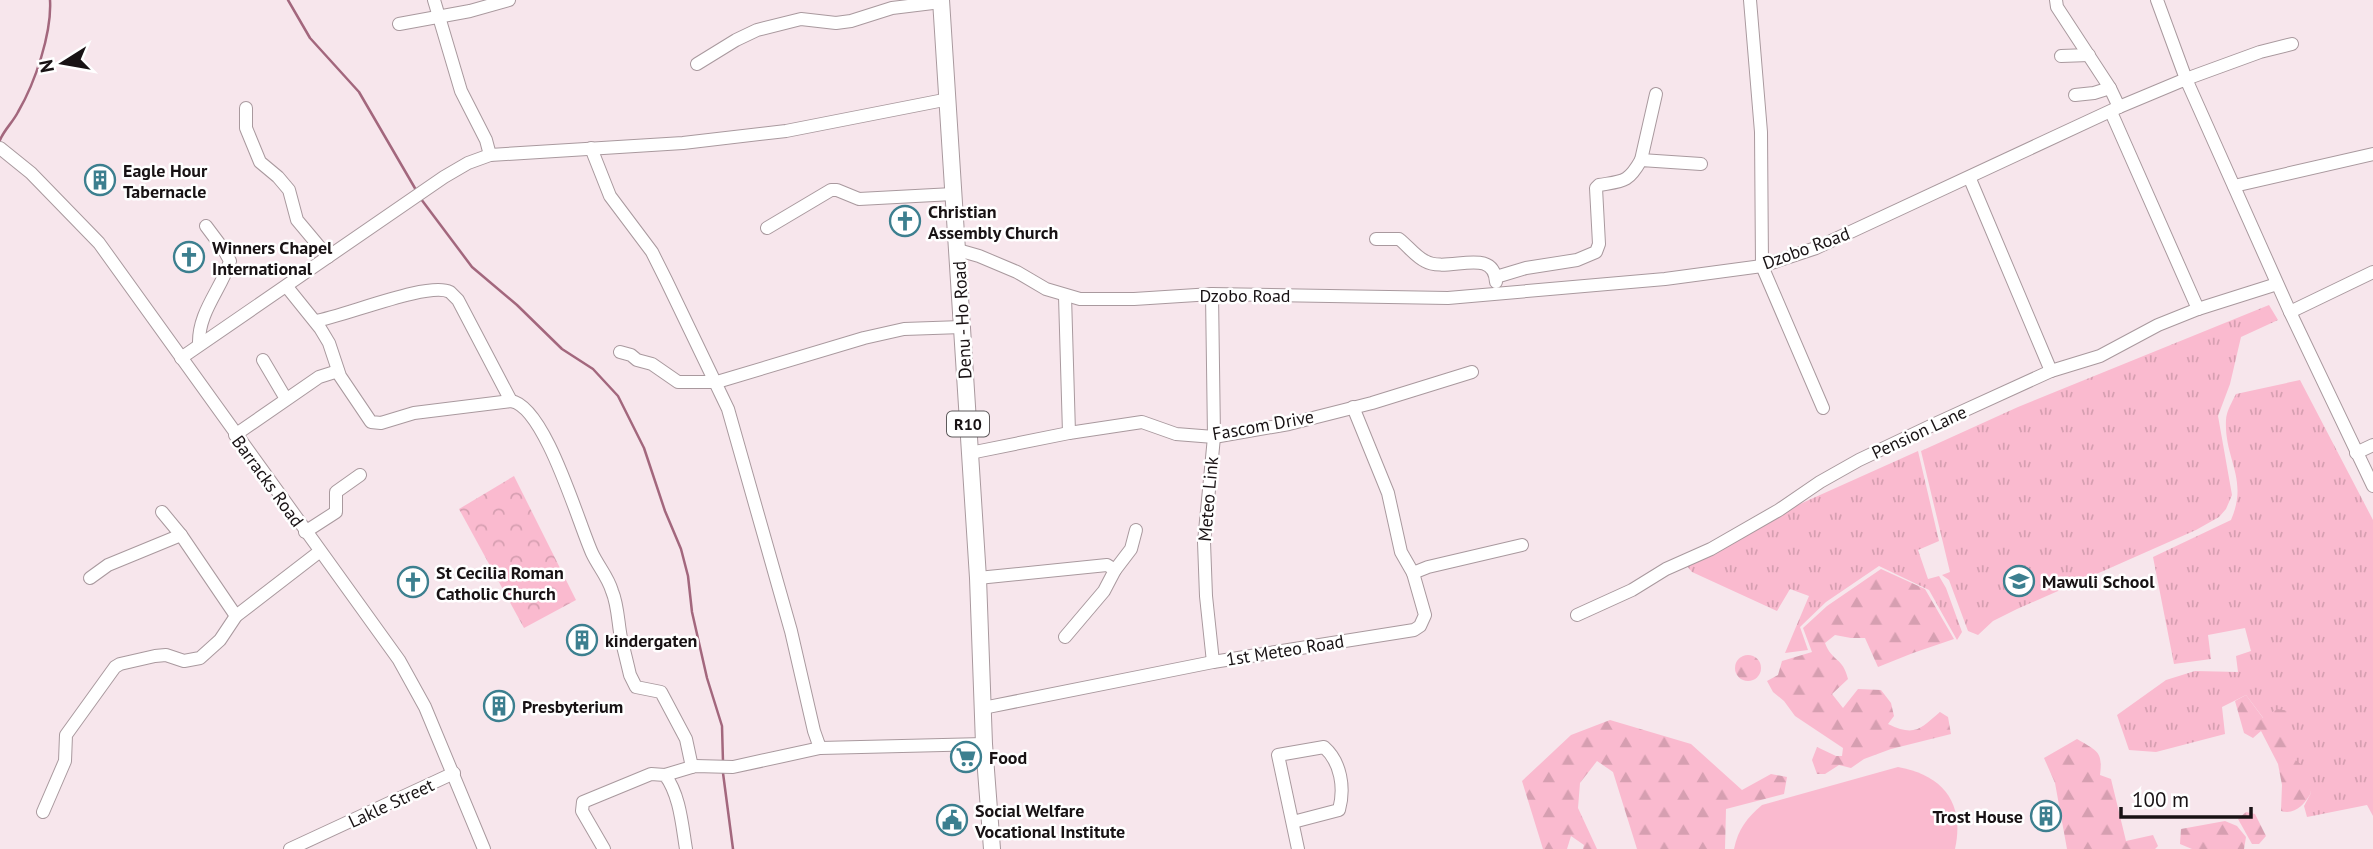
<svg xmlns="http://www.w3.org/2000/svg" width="2373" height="849" viewBox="0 0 2373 849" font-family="'PT Sans',sans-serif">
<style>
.grass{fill:url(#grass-tufts)}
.forest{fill:url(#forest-firs)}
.park{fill:url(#park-crowns)}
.pitch{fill:#fabacf}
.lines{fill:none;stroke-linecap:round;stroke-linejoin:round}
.stream{stroke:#a3677d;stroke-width:2.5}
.minor-casing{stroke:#a9999e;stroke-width:14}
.major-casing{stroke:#a9999e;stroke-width:18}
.minor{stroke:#fff;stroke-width:12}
.major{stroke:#fff;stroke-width:16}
.labels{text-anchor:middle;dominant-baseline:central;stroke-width:5;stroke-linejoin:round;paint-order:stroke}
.shield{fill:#fff;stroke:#5d595a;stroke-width:2}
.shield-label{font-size:16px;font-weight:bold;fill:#181214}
.poi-label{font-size:18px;font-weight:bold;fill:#181214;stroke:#fff;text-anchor:start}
.street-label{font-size:18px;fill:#181214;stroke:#fff}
</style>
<defs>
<pattern id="grass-tufts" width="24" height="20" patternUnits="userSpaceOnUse" patternTransform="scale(1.75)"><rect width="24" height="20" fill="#fabacf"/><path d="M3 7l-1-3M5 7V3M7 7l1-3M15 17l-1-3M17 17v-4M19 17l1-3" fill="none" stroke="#d69fb1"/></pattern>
<pattern id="forest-firs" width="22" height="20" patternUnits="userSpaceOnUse" patternTransform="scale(1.75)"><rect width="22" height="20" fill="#fabacf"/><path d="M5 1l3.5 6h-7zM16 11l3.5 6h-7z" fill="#d69fb1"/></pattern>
<pattern id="park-crowns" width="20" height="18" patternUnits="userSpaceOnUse" patternTransform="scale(1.75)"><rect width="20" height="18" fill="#fabacf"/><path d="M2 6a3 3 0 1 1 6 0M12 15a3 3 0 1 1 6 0" fill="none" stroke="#d69fb1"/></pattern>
</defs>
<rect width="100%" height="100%" fill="#f7e6ec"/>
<g class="grass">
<polygon points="2269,305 2278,320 2241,337 2230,384 2218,416 2232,495 2226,509 2219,517 2196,530 2017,609 1993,621 1978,635 1968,631 1949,580 1942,575 1950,572 1921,451 2018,407"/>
<path d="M2300,380L2373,520V816L2367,805L2307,817L2304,806L2311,793L2294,759L2246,695L2222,707L2225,734L2156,752L2129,750L2117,715L2166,680L2195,671L2238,672L2236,656L2251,651L2245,628L2208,635L2211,659L2174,664L2153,557L2231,520C2249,479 2224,459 2226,420C2226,412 2232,402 2236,394Z"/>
<polygon points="1918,451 1939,541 1918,550 1928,579 1939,576 1946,588 1962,632 1957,640 1929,590 1879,566 1826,602 1800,627 1808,650 1785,653 1809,596 1790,589 1777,611 1692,572 1686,565 1693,552"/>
</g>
<g class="forest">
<path d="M1881,569L1925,589L1954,639L1913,653L1878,667L1865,638H1851L1835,635L1825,643C1832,662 1843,657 1848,679L1832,694L1843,708L1858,689L1881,690L1891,703L1894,716L1888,724C1915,737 1920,729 1940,712L1948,717L1951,734L1891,749L1864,759L1851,768L1839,765L1825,774H1817L1812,760L1817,747L1836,756H1842L1843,748L1795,716L1784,701L1773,692L1767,681L1778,675L1782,661L1812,652L1803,628L1827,606Z"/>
<circle cx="1748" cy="668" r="13"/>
<path d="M2246,695L2263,718L2277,709L2289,711L2294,759L2302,765L2311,793C2304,805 2295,815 2281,811L2282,785L2278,764L2261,731L2253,738L2244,733L2235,701Z"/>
<polygon points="1610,720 1691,744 1742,790 1771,774 1787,777 1784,794 1726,809 1725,849 1637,849 1613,772 1597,761 1580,783 1578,808 1597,849 1583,849 1584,845 1571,836 1567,849 1543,849 1522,781 1571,735"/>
<path d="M2077,739C2097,751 2103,751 2100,775L2111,779L2126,841L2153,835L2158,846L2155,849H2067L2055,783L2044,758Z"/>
<polygon points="2246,812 2255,814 2266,836 2259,844 2252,844 2238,819"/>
<polygon points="2225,821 2237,826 2246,837 2244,849 2192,849 2180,844 2181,829"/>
</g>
<polygon class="park" points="514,476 576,600 524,628 459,509"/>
<path class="pitch" d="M1898,767C1943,775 1965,803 1955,849H1734C1738,829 1747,818 1762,805Z"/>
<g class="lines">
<g class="stream">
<polyline points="288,0 310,38 359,92 416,190"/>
<path d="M0,140C4,130 13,122 18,112C35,83 52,33 50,0"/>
<polyline points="421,199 472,267 517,305 562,349 593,369 618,396 644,448 665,511 681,549 688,576 692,612 707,678 722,726 723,762"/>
<polyline points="723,773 733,849"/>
</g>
<g class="minor-casing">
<g id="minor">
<polyline points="434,0 461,91 486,140 490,155"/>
<polyline points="1750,0 1761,132 1762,266 1823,408"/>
<polyline points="2056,0 2057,7 2110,88 2119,107"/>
<polyline points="2157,0 2186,79 2260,52 2292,44"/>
<polyline points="399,24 470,11 509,0"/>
<polyline points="2061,56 2089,55"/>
<polyline points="697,64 736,40 757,30 801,19 836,23 851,21 892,8 941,2"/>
<polyline points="2075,95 2094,93 2110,88"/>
<polyline points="246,108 246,128 260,162 278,177 289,190 297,220 328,257"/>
<polyline points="2111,112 2198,309"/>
<polyline points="0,148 31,173 99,243 399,660 425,707 484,849"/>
<polyline points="591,148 610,196 652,252 666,280 728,409 791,631 814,731 820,748 984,744"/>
<polyline points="1641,160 1656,94"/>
<polyline points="1970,179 2051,371"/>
<polyline points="2234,186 2373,154"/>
<polyline points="767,228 831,190 837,190 859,199 953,194"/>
<path d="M1376,239H1399C1407,245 1416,257 1425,261C1447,274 1494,245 1496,282"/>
<polyline points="958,250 979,256 1017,272 1046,289 1080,299 1134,299 1212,294 1448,298 1665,279 1762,266 1816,248 2119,107 2186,79 2290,312 2373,486"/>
<path d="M1496,277L1526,268L1577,260L1596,252L1599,244L1596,188L1599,185C1623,181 1628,183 1641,160L1701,164"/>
<path d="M287,287L320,328L329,343L340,376L371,422L381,423L414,413L511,401C545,406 578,522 592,553C598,566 608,577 612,591C618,605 618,623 621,638C624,650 627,662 630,675L636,687L661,692L686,739L692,767"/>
<polyline points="1212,294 1214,437 1204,542 1206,596 1213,662"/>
<polyline points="1065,296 1069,433"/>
<polyline points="2290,312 2373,272"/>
<path d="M315,321C343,317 428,281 450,292C451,293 457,299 458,300L511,401"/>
<path d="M199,344C198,312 221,290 230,261L224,250L206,226"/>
<polyline points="620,352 631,355 637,360 652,364 678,382 717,382 864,338 904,329 962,327"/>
<polyline points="181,358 444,177 468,163 490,155 683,143 786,131 949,99"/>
<polyline points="263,360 286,399"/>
<polyline points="1353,407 1388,493 1401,552 1413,573"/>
<polyline points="235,435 319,377 338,371"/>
<polyline points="970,453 1069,433 1142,422 1176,434 1214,437 1289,424 1372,403 1472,372"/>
<polyline points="2356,453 2373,445"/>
<polyline points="162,512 181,535 236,616"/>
<polyline points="305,532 336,512 336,492 360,475"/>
<polyline points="1115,570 1131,549 1136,530"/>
<polyline points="90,578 108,565 181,535"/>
<polyline points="978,578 1107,565 1115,570 1104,591 1065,637"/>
<polyline points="1577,615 1632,590 1666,569 1711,549 1779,510 1820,482 1859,460 1937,423 2051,371 2100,356 2158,325 2198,309 2277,284"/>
<polyline points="983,708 1213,662 1414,630 1420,626 1425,615 1413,573 1428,567 1522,545"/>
<polyline points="665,775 695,766 733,767 820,748"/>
<polyline points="43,812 65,761 66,735 115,667 120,664 155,656 166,655 184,661 200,658 220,640 236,616 319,552"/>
<path d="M1293,822L1339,810C1345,788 1341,762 1324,747L1278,755L1298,849"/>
<polyline points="290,849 454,773"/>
<path d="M604,849L582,811L583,802L651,774L665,775C680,795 682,825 686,849"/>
</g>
</g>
<g class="major-casing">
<polyline id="major" points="941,0 978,578 984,744 992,849"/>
</g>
<use href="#minor" class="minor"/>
<use href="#major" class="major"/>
</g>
<defs>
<g id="building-ring" transform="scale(1.575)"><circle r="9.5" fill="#fff" stroke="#3c7f8f" stroke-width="1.5"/><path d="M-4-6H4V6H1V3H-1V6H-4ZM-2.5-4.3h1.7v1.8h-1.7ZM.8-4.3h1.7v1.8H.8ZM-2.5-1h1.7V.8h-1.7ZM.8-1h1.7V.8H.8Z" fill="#3c7f8f"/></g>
<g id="church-ring" transform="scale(1.575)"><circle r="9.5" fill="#fff" stroke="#3c7f8f" stroke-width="1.5"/><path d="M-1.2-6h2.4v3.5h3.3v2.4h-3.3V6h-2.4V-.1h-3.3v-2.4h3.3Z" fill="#3c7f8f"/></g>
<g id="school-ring" transform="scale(1.575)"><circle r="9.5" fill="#fff" stroke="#3c7f8f" stroke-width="1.5"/><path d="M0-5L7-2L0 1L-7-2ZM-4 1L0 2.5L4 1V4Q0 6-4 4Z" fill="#3c7f8f"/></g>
<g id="supermarket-ring" transform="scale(1.575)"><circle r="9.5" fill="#fff" stroke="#3c7f8f" stroke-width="1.5"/><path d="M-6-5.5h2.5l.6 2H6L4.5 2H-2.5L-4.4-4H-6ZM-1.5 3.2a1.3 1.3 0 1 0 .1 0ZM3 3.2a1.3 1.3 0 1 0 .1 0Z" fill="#3c7f8f"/></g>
<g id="civic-ring" transform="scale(1.575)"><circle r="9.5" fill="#fff" stroke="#3c7f8f" stroke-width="1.5"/><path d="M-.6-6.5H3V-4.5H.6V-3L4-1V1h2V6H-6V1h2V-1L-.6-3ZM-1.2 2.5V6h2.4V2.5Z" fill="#3c7f8f"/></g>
</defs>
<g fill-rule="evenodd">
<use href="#building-ring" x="100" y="180"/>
<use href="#church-ring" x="905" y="221"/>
<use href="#church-ring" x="189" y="257"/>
<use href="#school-ring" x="2019" y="581"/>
<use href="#church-ring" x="413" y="582"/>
<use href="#building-ring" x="582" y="640"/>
<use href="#building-ring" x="499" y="706"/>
<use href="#supermarket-ring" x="966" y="757"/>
<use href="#building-ring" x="2046" y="816"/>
<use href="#civic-ring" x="952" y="820"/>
</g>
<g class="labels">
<rect class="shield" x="947" y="411.5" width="42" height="25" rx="5"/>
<g class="shield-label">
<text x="968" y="424">R10</text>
</g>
<g class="poi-label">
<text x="123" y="170">Eagle Hour<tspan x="123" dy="21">Tabernacle</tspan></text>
<text x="928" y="211">Christian<tspan x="928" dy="21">Assembly Church</tspan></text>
<text x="212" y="247">Winners Chapel<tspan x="212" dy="21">International</tspan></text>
<text x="436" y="572">St Cecilia Roman<tspan x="436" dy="21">Catholic Church</tspan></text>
<text x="2042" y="581">Mawuli School</text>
<text x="605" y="640">kindergaten</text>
<text x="522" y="706">Presbyterium</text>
<text x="989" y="757">Food</text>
<text x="975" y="810">Social Welfare<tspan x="975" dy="21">Vocational Institute</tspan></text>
<text x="2023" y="816" text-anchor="end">Trost House</text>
</g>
<g class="street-label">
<text transform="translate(1806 248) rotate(-20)">Dzobo Road</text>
<text x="1245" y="295">Dzobo Road</text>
<text transform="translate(962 320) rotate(-93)">Denu - Ho Road</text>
<text transform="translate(1263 425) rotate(-10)">Fascom Drive</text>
<text transform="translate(1919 432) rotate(-25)">Pension Lane</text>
<text transform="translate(268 481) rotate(54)">Barracks Road</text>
<text transform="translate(1208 499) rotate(-85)">Meteo Link</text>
<text transform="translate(1285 650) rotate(-9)">1st Meteo Road</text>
<text transform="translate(391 803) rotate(-25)">Lakle Street</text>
</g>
</g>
<g transform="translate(63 63) rotate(259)" stroke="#ffffff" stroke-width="5" paint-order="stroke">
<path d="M0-5L12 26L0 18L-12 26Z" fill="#181214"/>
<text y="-10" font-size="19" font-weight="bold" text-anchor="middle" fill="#181214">N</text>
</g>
<path d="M2121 807v10h130v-10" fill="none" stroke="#181214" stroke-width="3.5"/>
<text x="2132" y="807" font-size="21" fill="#181214" stroke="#ffffff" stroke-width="5" paint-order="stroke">100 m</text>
</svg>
